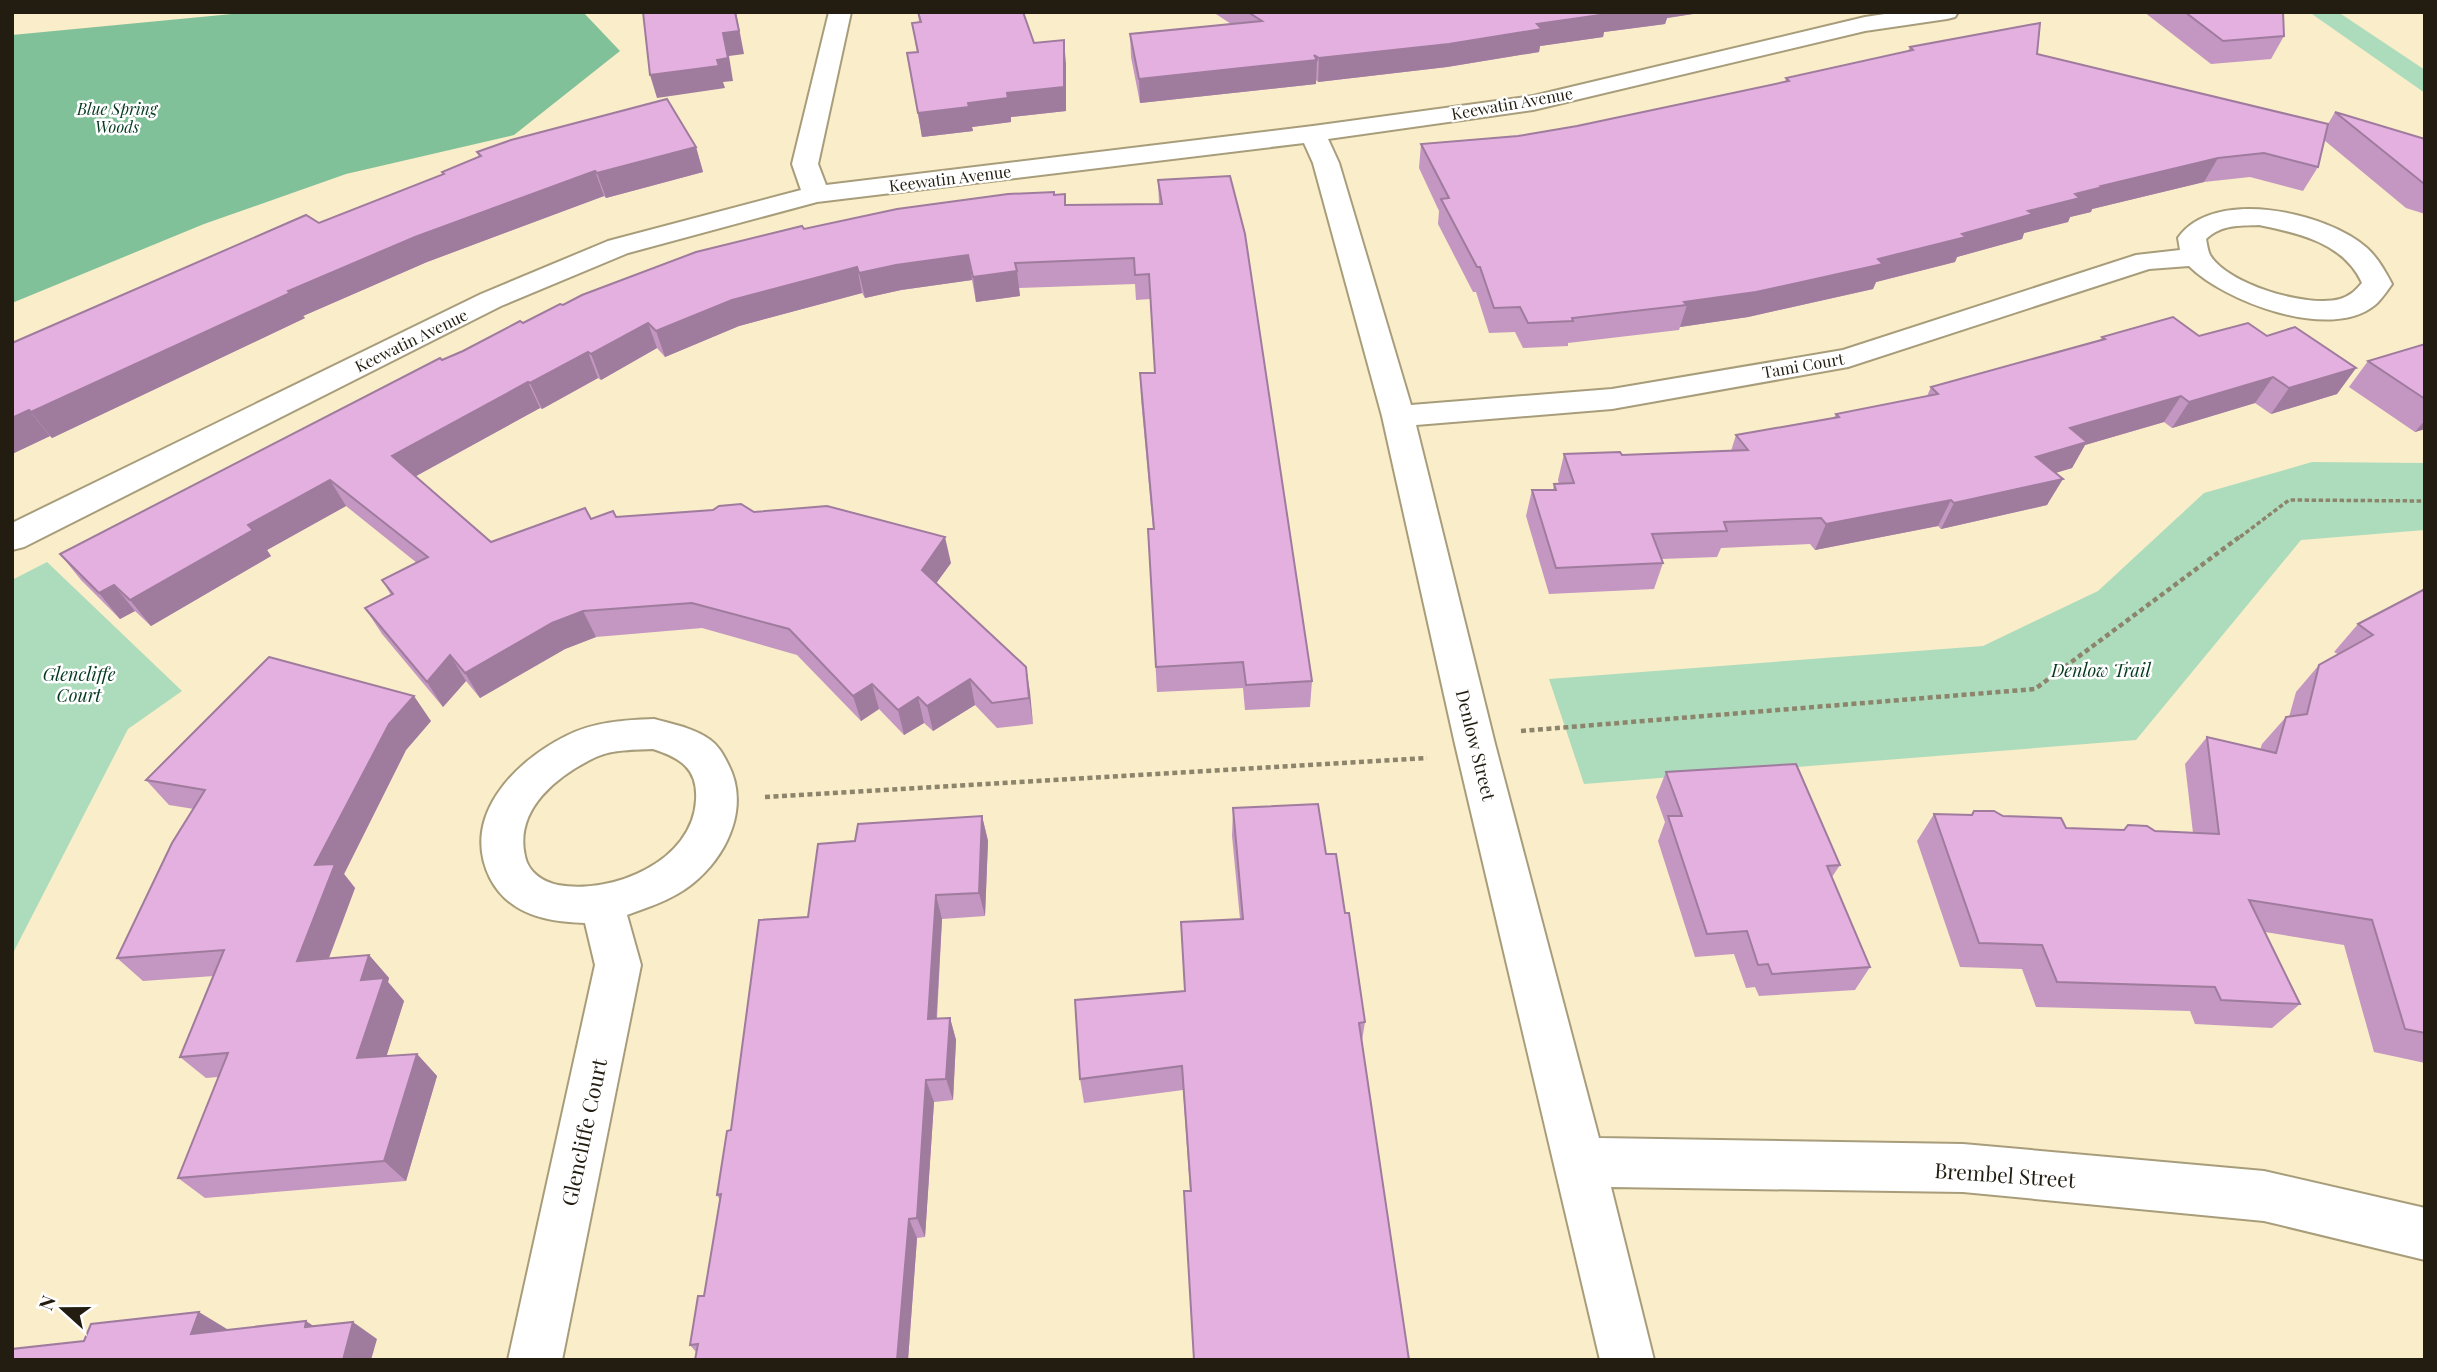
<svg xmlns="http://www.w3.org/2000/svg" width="2437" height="1372" viewBox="0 0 2437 1372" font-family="'Playfair Display',serif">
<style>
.green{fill:#addcbd}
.forest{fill:#81c199}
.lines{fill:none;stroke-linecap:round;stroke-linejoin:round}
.street-casing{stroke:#a89d7b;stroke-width:4}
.path-far1{stroke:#8d846c;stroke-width:3.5;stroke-dasharray:4.5 2.5;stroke-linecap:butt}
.path{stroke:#8d846c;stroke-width:4.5;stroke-dasharray:5 3.5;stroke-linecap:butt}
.street{fill:#fff;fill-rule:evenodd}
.wall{fill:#c397c1}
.shaded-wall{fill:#9f7b9d}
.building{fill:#e3b0e0;stroke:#9f7b9d;stroke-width:2}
.labels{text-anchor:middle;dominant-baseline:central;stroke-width:5;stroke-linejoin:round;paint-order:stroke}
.far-street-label{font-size:16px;fill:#221d10;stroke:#fff}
.far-park-label{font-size:16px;font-style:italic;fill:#04391f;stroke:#fff}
.park-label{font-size:18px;font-style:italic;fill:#04391f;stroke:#fff}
.street-label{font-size:18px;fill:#221d10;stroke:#fff}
.near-street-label{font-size:21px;fill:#221d10;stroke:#fff}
</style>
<rect width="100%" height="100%" fill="#faedc9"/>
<g class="green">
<polygon points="2309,12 2338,12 2425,70 2425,93"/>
<polygon points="2312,462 2425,463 2425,530 2301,540 2136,740 1584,784 1549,679 1983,646 2098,591 2204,493"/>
<polygon points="47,562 182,691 128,729 12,955 12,580"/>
</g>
<polygon class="forest" points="253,12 583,12 620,51 514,135 346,174 204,224 12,303 12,35"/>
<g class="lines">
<g class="street-casing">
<g id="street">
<path d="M829,12H851L818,164L826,185L1313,126L1533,96L1865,17L1898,12H1958L1955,17L1947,19L1865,31L1533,110L1328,139L1339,163L1411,405L1612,389L1843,350L2136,255L2180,250L2178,238C2213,187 2327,212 2367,248C2378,258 2385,271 2392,284C2387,291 2381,300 2375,305C2330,342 2224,301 2189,266L2149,269L1848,367L1612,409L1416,425L1495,744L1599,1138L1963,1144L2264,1171L2425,1208V1260L2264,1221L1963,1192L1611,1187L1654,1360H1600L1455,744L1382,416L1313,163L1304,143L817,202L628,253L501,306L24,547L12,550V523L481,294L608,241L801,190L792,164ZM2259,225C2299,233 2344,243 2362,283C2355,291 2350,296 2340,299C2308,308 2228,285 2210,255C2208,251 2207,244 2206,239C2222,224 2239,226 2259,225Z"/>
<path d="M654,719C672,724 694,728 709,739C718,745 723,754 728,764C749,804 730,850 698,879C679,897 652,906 627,915L641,965L562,1360H508L595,965L585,923C548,922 509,915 490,878C460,817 514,762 566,736C593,722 624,720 654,719ZM653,749C681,758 698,769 696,800C693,861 613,895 558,885C543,882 528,872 525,856C514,809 558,775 596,757C613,749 635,750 653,749Z"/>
</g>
</g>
<polyline class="path-far1" points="2240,537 2289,500 2425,501"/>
<g class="path">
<polyline points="1521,731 2035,689 2242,535"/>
<polyline points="765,797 1427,758"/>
</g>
<use href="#street" class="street"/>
</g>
<g class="wall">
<polygon points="918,12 1023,12 1034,43 1066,64 1066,111 1011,117 1011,122 972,127 973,131 922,137 907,53 917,52 912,23 919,22"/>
<polygon points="1213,12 1706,12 1667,18 1665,24 1604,32 1603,37 1540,46 1539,52 1447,67 1318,82 1316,80 1316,84 1140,103 1131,57 1130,34 1231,24"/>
<polygon points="2144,12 2283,12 2284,36 2271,59 2211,64"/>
<polygon points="1910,47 2037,54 2328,124 2335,112 2425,139 2425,214 2406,208 2324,140 2318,167 2303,191 2250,177 2204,182 2092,209 2091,212 2070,217 2068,222 2024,233 2022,239 1957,257 1955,262 1876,282 1873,289 1748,317 1680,327 1679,330 1568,343 1568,346 1523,348 1515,332 1489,333 1476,292 1473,292 1438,224 1439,211 1419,168 1421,144 1518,136 1577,126 1785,82 1786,78 1908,51"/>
<polygon points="696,147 703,172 606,198 604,196 427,262 303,316 305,318 52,438 50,436 12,454 12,343 443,175 442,172 479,157 477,152"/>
<polygon points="1158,180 1312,681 1310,707 1245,710 1243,688 1157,692 1148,529 1153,529 1141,399 1140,373 1155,373 1150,299 1136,300 1135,284 1019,288 1020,296 976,302 972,280 901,290 865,298 862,293 739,326 665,357 657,348 601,380 598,378 542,409 540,408 416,476 491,542 591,519 616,517 754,512 951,563 936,583 1026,667 1033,724 997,728 975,705 933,731 924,723 904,735 879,709 861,721 797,655 702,628 596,637 565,649 480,698 466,681 443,707 382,634 365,608 391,595 382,580 417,563 346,506 267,550 271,556 151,626 135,611 120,619 81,580 60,554 442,360 563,305 804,229 1054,195 1066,205 1159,204"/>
<polygon points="2267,336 2356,368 2337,394 2271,414 2255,403 2172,428 2164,422 2085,445 2072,468 2055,473 2047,505 1941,529 1938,526 1815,550 1810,544 1721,548 1717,557 1661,559 1663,563 1654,589 1549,594 1526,516 1532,490 1553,490 1554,484 1559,484 1558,480 1564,454 1622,455 1731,451 1736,435 1834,418 1836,414 1927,396 1931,387 2100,341 2102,337"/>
<polygon points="2425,344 2425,429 2415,432 2349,387 2368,361"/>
<polygon points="2425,589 2425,1063 2374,1052 2344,945 2265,932 2300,1004 2272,1028 2195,1024 2190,1011 2036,1007 2022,969 1960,967 1917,841 1934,814 1971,815 1974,811 2066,828 2193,833 2185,764 2207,737 2260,750 2262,744 2286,717 2289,717 2296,692 2319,665 2338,654 2334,652 2358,624"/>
<polygon points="431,721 406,750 344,874 355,888 329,958 369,955 389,978 388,982 404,1001 386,1056 417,1054 437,1076 406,1181 205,1198 178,1178 218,1077 206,1078 180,1057 214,976 143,981 117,958 194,809 169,805 146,780"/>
<polygon points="1666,772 1840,865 1832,877 1870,967 1855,990 1759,996 1755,987 1746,988 1734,954 1695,957 1658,841 1665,822 1656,797"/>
<polygon points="1233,808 1326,854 1345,913 1365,1022 1362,1041 1190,1191 1183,1090 1084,1103 1080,1079 1185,991 1181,922 1240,919 1232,836"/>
<polygon points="982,816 988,841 985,916 942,919 937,1019 950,1018 956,1040 953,1100 934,1102 925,1237 917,1238 908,1360 695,1360 696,1352 690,1345 704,1296 720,1200 717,1195 731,1130 808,917 855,841"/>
</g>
<g class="shaded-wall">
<polygon points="735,12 736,12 744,54 729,56 733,81 723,82 725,88 657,98 650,75 717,60 723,33"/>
<polygon points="1603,12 1706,12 1667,18 1665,24 1604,32 1603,37 1540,46 1539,52 1447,67 1318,82 1319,58 1537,24"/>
<polygon points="1064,40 1066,64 1066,111 1011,117 1011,122 972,127 973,131 922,137 918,113 968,103 1007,93"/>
<polygon points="1317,60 1316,84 1140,103 1139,79"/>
<polygon points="696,147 703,172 606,198 597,173"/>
<polygon points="2218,158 2204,182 2092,209 2091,212 2070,217 2068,222 2024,233 2022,239 1957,257 1955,262 1876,282 1873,289 1748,317 1680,327 1687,305 1684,302 1878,259 1962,234 2101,186"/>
<polygon points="595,171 604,196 427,262 303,316 305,318 52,438 31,412 288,291 415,237"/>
<polygon points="968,255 972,280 901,290 865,298 859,273 896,265"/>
<polygon points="857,267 862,293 739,326 665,357 656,331 732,300"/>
<polygon points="1017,271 1020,296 976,302 973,277"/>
<polygon points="648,323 657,348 601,380 591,354"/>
<polygon points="588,352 598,378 542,409 530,383"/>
<polygon points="2356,368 2337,394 2271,414 2289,388"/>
<polygon points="2273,377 2255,403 2172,428 2189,402"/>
<polygon points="528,382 540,408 407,481 392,456"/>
<polygon points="2181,396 2164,422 2085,445 2072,468 2022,483 2036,457 2070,428"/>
<polygon points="29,410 50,436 12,454 12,418"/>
<polygon points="2425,420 2425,429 2415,432"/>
<polygon points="2063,479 2047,505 1941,529 1954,503"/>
<polygon points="330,480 346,506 267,550 271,556 151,626 130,600 248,525"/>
<polygon points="1951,500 1938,526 1815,550 1826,524"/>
<polygon points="945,537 951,563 927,596 922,570"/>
<polygon points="114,585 135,611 120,619 99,593"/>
<polygon points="583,611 596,637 565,649 480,698 465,673 552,623"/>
<polygon points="450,655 466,681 443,707 427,682"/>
<polygon points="1026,667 1030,692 1033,724 1029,698"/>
<polygon points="970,679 975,705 933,731 927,706"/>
<polygon points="872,684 879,709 861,721 853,696"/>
<polygon points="414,696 431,721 406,750 344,874 355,888 319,984 297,961 315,865 389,724"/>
<polygon points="918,697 924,723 904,735 898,710"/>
<polygon points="982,816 988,841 985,916 979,893"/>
<polygon points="936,895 942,919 935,1042 928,1019"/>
<polygon points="369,955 389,978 388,982 404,1001 379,1080 357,1058 361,980"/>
<polygon points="950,1018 956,1040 953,1100 946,1079"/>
<polygon points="417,1054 437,1076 406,1181 384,1161"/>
<polygon points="926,1080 934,1102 925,1237 917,1218"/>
<polygon points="909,1219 917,1238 908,1360 897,1360"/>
<polygon points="199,1312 227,1329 219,1351 191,1334"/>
<polygon points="306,1321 332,1338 305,1327"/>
<polygon points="353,1322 377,1339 371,1360 343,1360"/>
</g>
<g class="building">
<polygon points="643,12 735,12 739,31 723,33 728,58 717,60 719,66 650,75"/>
<polygon points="918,12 1023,12 1034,43 1064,40 1064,87 1007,93 1008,98 968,103 969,107 918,113 907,53 918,52 912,23 921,22"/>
<polygon points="1248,12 1605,12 1607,14 1537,24 1542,29 1449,44 1319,58 1314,55 1317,60 1139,79 1130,34 1262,21"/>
<polygon points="2185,12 2283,12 2284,36 2223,41"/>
<polygon points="2040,23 2037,54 2328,124 2318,167 2264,153 2218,158 2101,186 2103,187 2075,194 2080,198 2028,211 2033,214 1962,234 1966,237 1878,259 1883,264 1756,292 1684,302 1687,305 1572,318 1573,321 1528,323 1520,307 1494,308 1480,267 1477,267 1441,199 1449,198 1421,144 1518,136 1577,126 1789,81 1786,78 1913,50 1910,47"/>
<polygon points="667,99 696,147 597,173 595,171 415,237 288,291 290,293 31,412 29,410 12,418 12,343 306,215 319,223 444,174 442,172 481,156 477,152 511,140"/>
<polygon points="2335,112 2425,139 2425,184 2423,183"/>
<polygon points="1230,176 1245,234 1312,681 1246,685 1243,662 1156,667 1148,529 1154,529 1140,373 1155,373 1149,274 1135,275 1134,258 1015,263 1017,271 973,277 968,255 896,265 859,273 857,267 732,300 656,331 648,323 591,354 588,352 530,383 528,382 392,456 491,542 585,508 591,519 613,511 616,517 713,510 719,506 741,504 754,512 827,506 945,537 922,570 1026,667 1029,698 992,703 970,679 927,706 918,697 898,710 872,684 853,696 789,629 692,603 583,611 552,623 465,673 450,655 427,682 365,608 393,594 382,580 428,557 330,480 248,525 253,530 130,600 114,585 99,593 60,554 440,358 442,360 463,351 520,321 523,323 560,304 563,305 582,295 696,252 802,226 804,229 897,209 1008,194 1054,192 1054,195 1065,194 1065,205 1162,204 1158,180"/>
<polygon points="2173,317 2199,336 2248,323 2267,336 2295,327 2356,368 2289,388 2273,377 2189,402 2181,396 2070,428 2087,442 2036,457 2063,479 1954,503 1951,500 1826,524 1821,518 1724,522 1727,531 1652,534 1663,563 1556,568 1532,490 1556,490 1554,484 1574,483 1564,454 1620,452 1622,455 1748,450 1736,435 1839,417 1836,414 1938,394 1931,387 2105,339 2102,337"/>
<polygon points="2425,344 2425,399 2368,361"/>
<polygon points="2425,589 2425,1033 2405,1029 2372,920 2249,900 2300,1004 2221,1000 2215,987 2057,982 2042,945 1979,943 1934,814 1972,815 1974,811 1994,811 2003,816 2061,818 2066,828 2124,830 2128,825 2147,826 2155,831 2219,834 2207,737 2276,753 2286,717 2307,714 2319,665 2373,635 2358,624"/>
<polygon points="269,657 414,696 389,724 315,865 335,864 297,961 369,955 361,980 384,978 357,1058 417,1054 384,1161 178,1178 228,1053 180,1057 224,950 117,958 172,843 205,790 146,780"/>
<polygon points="1796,764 1840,865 1827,866 1870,967 1772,974 1768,964 1758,965 1747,931 1707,934 1668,816 1682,816 1666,772"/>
<polygon points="1318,804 1326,854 1336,854 1345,913 1349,913 1365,1022 1359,1023 1409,1360 1194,1360 1184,1191 1191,1191 1182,1066 1080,1079 1075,1000 1185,991 1181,922 1243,919 1233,808"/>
<polygon points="982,816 979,893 936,895 928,1019 950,1018 946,1079 926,1080 917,1218 909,1219 897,1360 695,1360 698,1344 690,1345 698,1296 704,1296 721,1194 717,1195 727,1131 731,1130 759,920 808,917 818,844 855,841 858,824"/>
<polygon points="199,1312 191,1334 306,1321 305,1327 353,1322 343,1360 12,1360 12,1349 84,1341 91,1324"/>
</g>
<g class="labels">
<g class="far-street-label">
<text transform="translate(1512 103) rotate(-10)">Keewatin Avenue</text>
<text transform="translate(950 178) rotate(-7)">Keewatin Avenue</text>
<text transform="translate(411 340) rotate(-26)">Keewatin Avenue</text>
<text transform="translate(1803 365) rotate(-10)">Tami Court</text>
</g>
<g class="far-park-label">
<text x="117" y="108">Blue Spring<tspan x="117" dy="18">Woods</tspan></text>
</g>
<g class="park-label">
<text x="2101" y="670">Denlow Trail</text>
<text x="79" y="674">Glencliffe<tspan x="79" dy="21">Court</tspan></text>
</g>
<g class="street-label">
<text transform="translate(1476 745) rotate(76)">Denlow Street</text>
</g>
<g class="near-street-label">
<text transform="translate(583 1132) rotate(-78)">Glencliffe Court</text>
<text transform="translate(2005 1174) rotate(4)">Brembel Street</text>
</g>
</g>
<rect width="2437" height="1372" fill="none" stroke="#221d10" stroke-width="28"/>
<g transform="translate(63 1309) rotate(291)" stroke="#ffffff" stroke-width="5" paint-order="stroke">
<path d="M0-5L12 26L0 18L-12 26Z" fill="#221d10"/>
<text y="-10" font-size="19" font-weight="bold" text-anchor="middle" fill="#221d10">N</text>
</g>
</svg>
